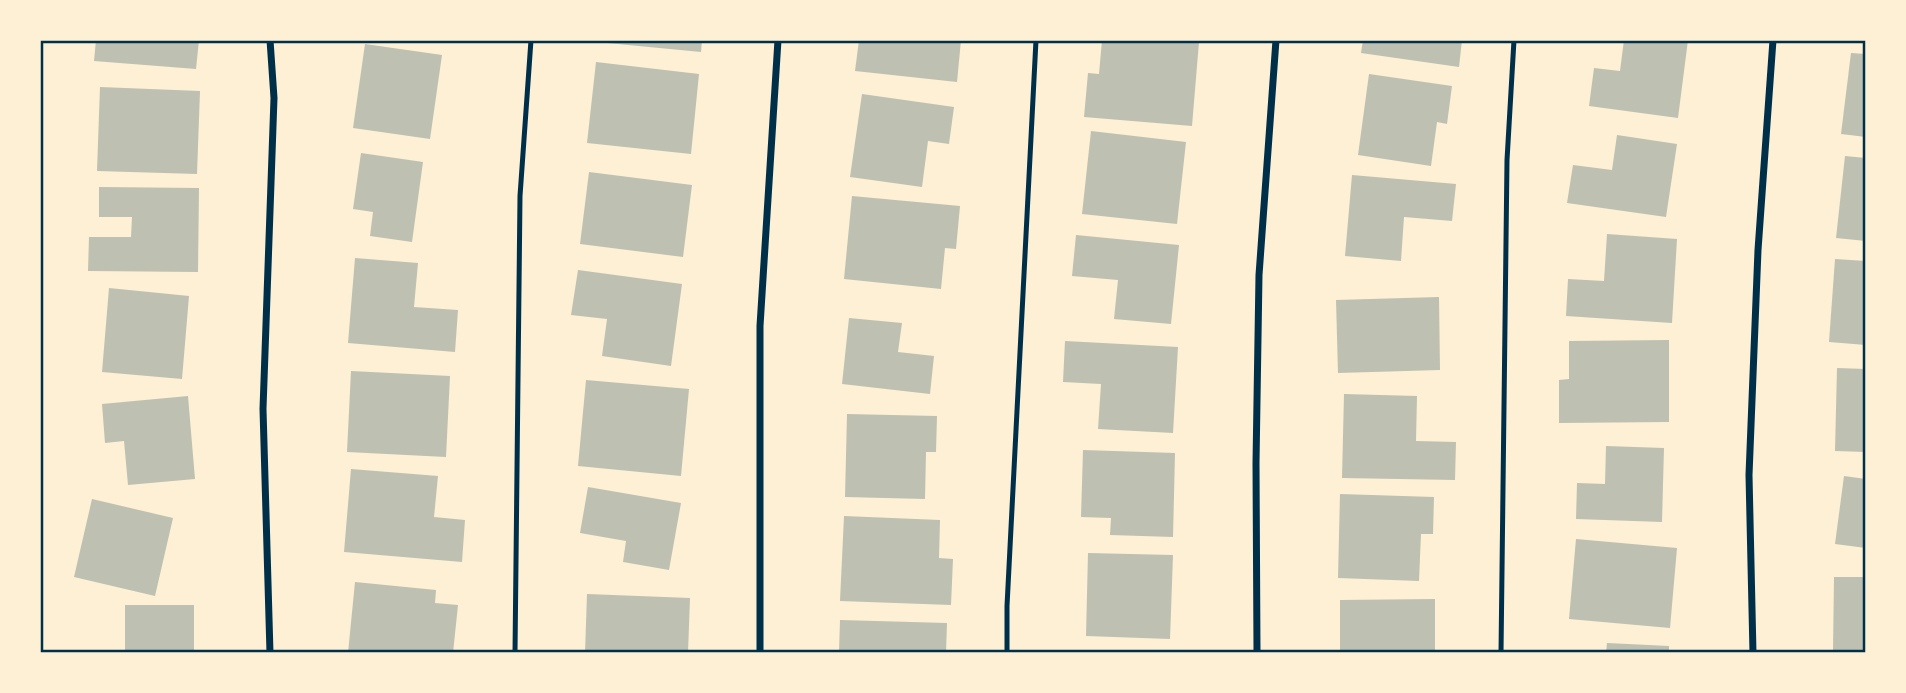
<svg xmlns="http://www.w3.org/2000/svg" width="1906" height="693" viewBox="0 0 1906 693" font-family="Cabin,sans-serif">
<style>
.building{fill:#bec0b2}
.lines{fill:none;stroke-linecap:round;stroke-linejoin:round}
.service{stroke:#003049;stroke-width:5}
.minor{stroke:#003049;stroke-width:7}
.neatline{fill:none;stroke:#003049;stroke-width:2.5}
</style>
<rect width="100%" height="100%" fill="#fdf0d5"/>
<g class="building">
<polygon points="96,40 199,40 196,69 94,61"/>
<polygon points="597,40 702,40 701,52 597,42"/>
<polygon points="859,40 961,40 957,82 855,71"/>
<polygon points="1102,40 1199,42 1192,126 1084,117 1088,73 1099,74"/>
<polygon points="1363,40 1462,40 1459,67 1361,53"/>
<polygon points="1624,40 1688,40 1678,118 1589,106 1594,68 1620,71"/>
<polygon points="365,44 442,55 430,139 353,128"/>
<polygon points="1851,53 1866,54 1866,137 1841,134"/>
<polygon points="596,62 699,74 691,154 587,143"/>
<polygon points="1369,74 1452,86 1447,124 1437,122 1431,166 1358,155"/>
<polygon points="100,87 200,91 197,174 97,171"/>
<polygon points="862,94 954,107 949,144 928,141 922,187 850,177"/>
<polygon points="1091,131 1186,142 1177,224 1082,214"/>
<polygon points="1617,135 1677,144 1666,217 1567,203 1573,165 1612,170"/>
<polygon points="361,153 423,162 412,242 370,236 373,212 353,209"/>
<polygon points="1845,156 1866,158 1866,241 1836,238"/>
<polygon points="589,172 692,185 683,257 580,244"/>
<polygon points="1352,175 1456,184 1452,221 1404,217 1401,261 1345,256"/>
<polygon points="99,187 199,188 198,272 88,271 89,237 131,237 132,217 99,217"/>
<polygon points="852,196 960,206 956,249 945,248 941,289 844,279"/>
<polygon points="1607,234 1677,239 1672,323 1566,316 1568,279 1604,281"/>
<polygon points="1076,235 1179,245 1171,324 1114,319 1118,280 1072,276"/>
<polygon points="355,258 418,263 414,307 458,310 455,352 348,343"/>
<polygon points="1835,259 1866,261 1866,345 1829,342"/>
<polygon points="578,270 682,284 671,366 602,356 607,319 571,315"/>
<polygon points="109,288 189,296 182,379 102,372"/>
<polygon points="1439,297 1440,370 1338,373 1336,300"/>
<polygon points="849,318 902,323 898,352 934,356 930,394 842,384"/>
<polygon points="1669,340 1669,422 1559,423 1559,380 1569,379 1569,341"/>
<polygon points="1065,341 1178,347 1173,433 1098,429 1101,384 1063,382"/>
<polygon points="1837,368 1866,369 1866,452 1835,451"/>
<polygon points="351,371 450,376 446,457 347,452"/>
<polygon points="586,380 689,389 681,476 578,466"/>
<polygon points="1344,394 1417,396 1416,441 1456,442 1455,480 1342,478"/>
<polygon points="188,396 195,479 128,485 124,441 105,443 102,404"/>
<polygon points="847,414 937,416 936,452 926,452 925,499 845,497"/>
<polygon points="1606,446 1664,448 1662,522 1576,519 1577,483 1605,484"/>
<polygon points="1083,450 1175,453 1173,537 1110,535 1111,518 1081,517"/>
<polygon points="351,469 438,476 434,517 465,520 462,562 344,552"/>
<polygon points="1844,476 1866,479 1866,548 1835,544"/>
<polygon points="588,487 681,503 669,570 623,562 626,541 580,533"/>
<polygon points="1340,494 1434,497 1433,534 1421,534 1419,581 1338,578"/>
<polygon points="92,499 173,518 155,596 74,577"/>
<polygon points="844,516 940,520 939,558 953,559 951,605 840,601"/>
<polygon points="1576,539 1677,548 1670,628 1569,619"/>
<polygon points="1088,553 1173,555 1170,639 1086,636"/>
<polygon points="1834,577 1866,577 1866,651 1833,650"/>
<polygon points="355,582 436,590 435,603 458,605 453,653 348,653"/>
<polygon points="587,594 690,598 688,653 585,653"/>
<polygon points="1435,599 1435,653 1340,653 1340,600"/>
<rect x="125" y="605" width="69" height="48"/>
<polygon points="840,620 947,623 946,653 839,653"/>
<polygon points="1607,643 1669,646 1669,653 1606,653"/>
</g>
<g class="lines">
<g class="service">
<polyline points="515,653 520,196 531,40"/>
<polyline points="1007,653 1007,606 1036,40"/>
<polyline points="1501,653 1507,160 1514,40"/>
</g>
<g class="minor">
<polyline points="270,653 263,409 274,98 270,40"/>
<polyline points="760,653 760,326 778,40"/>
<polyline points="1257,653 1256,463 1259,275 1276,40"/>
<polyline points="1753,653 1749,475 1758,250 1773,40"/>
</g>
</g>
<rect width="1906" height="693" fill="none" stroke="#fdf0d5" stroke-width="84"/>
<rect x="42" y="42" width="1822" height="609" class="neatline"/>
</svg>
